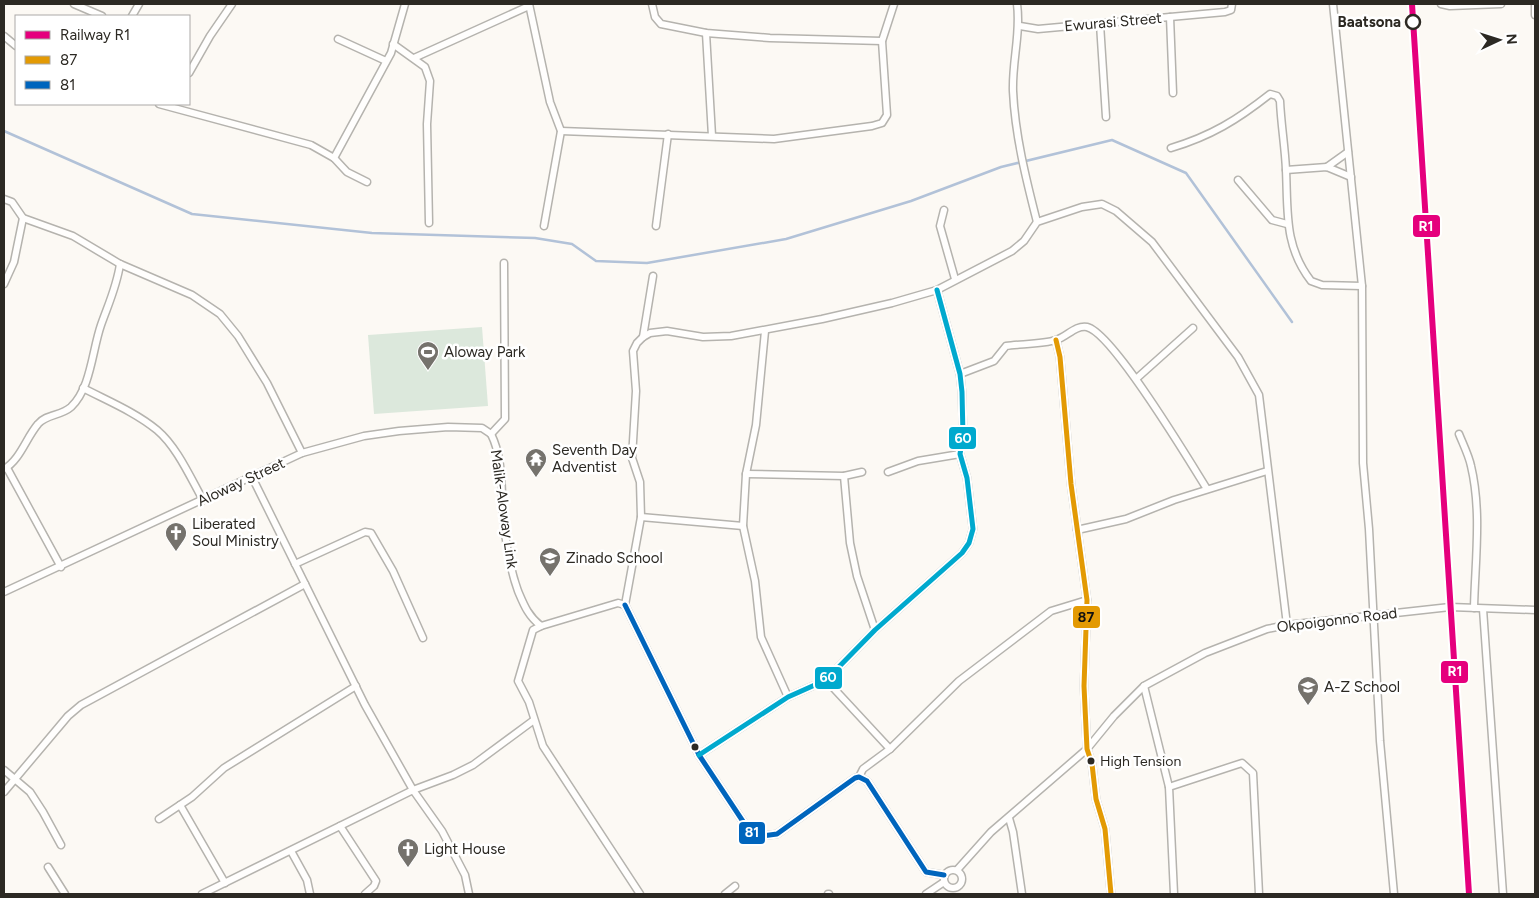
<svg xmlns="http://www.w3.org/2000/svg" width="1539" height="898" viewBox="0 0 1539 898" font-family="Figtree,sans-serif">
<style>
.green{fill:#dce8dc}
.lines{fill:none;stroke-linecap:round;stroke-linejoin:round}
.stream{stroke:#b2c2d8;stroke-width:2.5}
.minor-casing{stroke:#b5b3ae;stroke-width:9}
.minor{stroke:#fffefd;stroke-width:6}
.bus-1-casing{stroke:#fff;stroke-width:9}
.bus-2-casing{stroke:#fff;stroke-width:9}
.bus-3-casing{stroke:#fff;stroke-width:9}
.bus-1{stroke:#e39a04;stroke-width:5}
.bus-2{stroke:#0065bd;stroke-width:5}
.bus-3{stroke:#00a9ce;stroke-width:5}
.rail-1-casing{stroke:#fff;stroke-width:10}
.rail-1{stroke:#e5007d;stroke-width:6}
.stop-dot{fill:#fff;stroke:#2c2923;stroke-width:2.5}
.bus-dot{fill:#2c2923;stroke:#fff;stroke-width:2}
.labels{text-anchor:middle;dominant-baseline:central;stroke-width:5;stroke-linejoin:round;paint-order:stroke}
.bus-label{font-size:14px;fill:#2c2923;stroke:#fff;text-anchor:start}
.street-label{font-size:15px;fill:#2c2923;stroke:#fff}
.stop-label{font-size:15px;font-weight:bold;fill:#2c2923;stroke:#fff;text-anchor:end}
.poi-label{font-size:15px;fill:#2c2923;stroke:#fff;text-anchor:start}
.line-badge{stroke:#fff;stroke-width:2}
.badge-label{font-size:14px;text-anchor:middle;font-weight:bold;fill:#fff}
.pale-badge-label{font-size:14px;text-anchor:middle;font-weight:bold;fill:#111}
</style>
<rect width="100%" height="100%" fill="#fcf9f4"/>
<polygon class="green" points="482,327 488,406 374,414 368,335"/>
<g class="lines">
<polyline class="stream" points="4,131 192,214 372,233 535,238 572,244 596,261 647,263 786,239 911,201 1001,167 1112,140 1186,173 1292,322"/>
<g class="minor-casing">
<g id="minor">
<polyline points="74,4 102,16"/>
<polyline points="529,4 550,102 561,131 544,226"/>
<polyline points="652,4 655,17 661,24 706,33 770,38 882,41"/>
<path d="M1017,4C1021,33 1012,61 1013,91C1015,135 1026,179 1037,222"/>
<polyline points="1333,4 1362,286 1363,463 1369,529 1380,741 1394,894"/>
<polyline points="1441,4 1450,6 1501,4"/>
<polyline points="1535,4 1535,15"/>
<polyline points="132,16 139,4"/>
<polyline points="1170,17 1173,93"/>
<polyline points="1100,24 1106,117"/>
<polyline points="1020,26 1038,29 1225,12 1231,10 1232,4"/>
<polyline points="706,33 712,136"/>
<polyline points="4,36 16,46"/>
<polyline points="338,39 386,61"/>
<polyline points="393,44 425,67 430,81 427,124 429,223"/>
<polyline points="414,58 529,6"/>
<polyline points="189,73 210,36 232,4"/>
<polyline points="159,104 311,145 334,158 391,53 405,4"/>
<polyline points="561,131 774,139 872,126 882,123 887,115 882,41 894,4"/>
<path d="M1171,148C1211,136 1237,120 1270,94L1277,96L1280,101C1281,124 1285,147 1286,170C1288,212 1284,246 1311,281L1322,285L1362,286"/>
<polyline points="334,158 347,172 367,182"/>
<polyline points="1327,167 1348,152"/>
<polyline points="1286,170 1327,167 1351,177"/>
<polyline points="1238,180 1272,220 1287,224"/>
<polyline points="4,199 12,202 23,218 73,236 120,264 192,295 220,314 238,336 267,383 302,453"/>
<polyline points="944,210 940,226 955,279"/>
<polyline points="656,226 668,134"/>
<polyline points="4,284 14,262 23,218"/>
<polyline points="765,331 756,425 746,474 743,526 755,581 761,637 788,697"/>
<polyline points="643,337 653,276"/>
<polyline points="1056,340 1060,357 1071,484 1087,600 1084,686 1087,749 1092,764 1096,799 1105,829 1111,894"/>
<path d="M960,374L994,361L1006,346C1021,344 1043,344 1056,340C1067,337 1075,325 1087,327C1113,333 1190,462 1207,489"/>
<polyline points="1136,379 1193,328"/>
<path d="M83,388C108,401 135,412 157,430C177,447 190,477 203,500"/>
<path d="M491,434C503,458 501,486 503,513C505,539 509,566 518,591C524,605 528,616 541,626L618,603L625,605"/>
<polyline points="491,434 505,419 504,263"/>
<path d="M1459,434C1463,444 1469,456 1471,466C1482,512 1475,562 1474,608"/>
<polyline points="7,468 61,567"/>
<path d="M4,469C20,460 26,438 38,424C46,414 61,416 71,407C91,388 92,351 101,325C108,305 117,286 120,264"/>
<polyline points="888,472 918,461 960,454"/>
<polyline points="746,474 844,476 862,472"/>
<polyline points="844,476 850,543 857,576 875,630"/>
<polyline points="252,477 365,705 413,790 442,831 465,875 469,894"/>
<polyline points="641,517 743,526"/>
<polyline points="1077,530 1126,519 1174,500 1267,471"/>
<polyline points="295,564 365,532 371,533 393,571 423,638"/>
<polyline points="4,592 302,453 364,436 399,431 448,427 482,428 491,434"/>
<polyline points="625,605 641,517 640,482 632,458 636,391 633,351 637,343 643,337 650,333 667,331 703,337 731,336 822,319 892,303 937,290 1012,251 1024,241 1037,222 1082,207 1102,204 1116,211 1152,242 1238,357 1259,395 1287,625"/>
<polyline points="625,605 699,755 750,832 762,836 777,834 855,778 859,777 867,781 926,872 944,875"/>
<polyline points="1483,609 1503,894"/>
<polyline points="541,626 533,630 518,681 529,702 543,746 640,894"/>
<polyline points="826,680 890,749"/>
<polyline points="1144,686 1169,787"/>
<polyline points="699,755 788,697 826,680 875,630 962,553 969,543 973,529 967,478 960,454 963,436 962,392 960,374 937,290"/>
<polyline points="4,770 30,792 43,812 61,845"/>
<polyline points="859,777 863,769 890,749 959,681 1051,611 1087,600"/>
<polyline points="4,792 68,716 81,705 305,584"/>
<polyline points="180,805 225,883"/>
<polyline points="1009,818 1013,832 1022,894"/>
<polyline points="159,819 192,797 224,768 356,686"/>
<polyline points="340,826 376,881 374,886 365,894"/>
<polyline points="291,851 307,880 310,894"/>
<polyline points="48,867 65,894"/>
<circle cx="953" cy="879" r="9"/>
<polyline points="957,870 991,832 1087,749 1114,716 1144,686 1205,653 1267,629 1287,625 1450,607 1535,610"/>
<polyline points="202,894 413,790 453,775 473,765 534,720"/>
<polyline points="725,894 735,886"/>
<polyline points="828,894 829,894"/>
<polyline points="926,894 944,882"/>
<polyline points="1174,894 1169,787 1242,763 1253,773 1259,894"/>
</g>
</g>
<use href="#minor" class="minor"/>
<g class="bus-1-casing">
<polyline id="bus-1" points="1056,340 1060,357 1071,484 1087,600 1084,686 1087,749 1092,764 1096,799 1105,829 1111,894"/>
</g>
<g class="bus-2-casing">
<polyline id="bus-2" points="625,605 699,755 750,832 762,836 777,834 855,778 859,777 867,781 926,872 944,875"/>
</g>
<g class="bus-3-casing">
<polyline id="bus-3" points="699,755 788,697 826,680 875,630 962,553 969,543 973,529 967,478 960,454 963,436 962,392 960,374 937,290"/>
</g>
<use href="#bus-1" class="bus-1"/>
<use href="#bus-2" class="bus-2"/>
<use href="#bus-3" class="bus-3"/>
<g class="rail-1-casing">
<polyline id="rail-1" points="1412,4 1469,894"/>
</g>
<use href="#rail-1" class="rail-1"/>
</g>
<defs>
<g id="stadium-pin" transform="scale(1.125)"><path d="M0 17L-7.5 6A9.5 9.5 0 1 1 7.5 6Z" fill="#75726c" stroke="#fff"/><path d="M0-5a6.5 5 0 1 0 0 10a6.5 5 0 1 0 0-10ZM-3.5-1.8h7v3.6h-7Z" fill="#fff"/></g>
<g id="temple-pin" transform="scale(1.125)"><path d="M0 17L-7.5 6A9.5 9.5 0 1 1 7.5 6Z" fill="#75726c" stroke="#fff"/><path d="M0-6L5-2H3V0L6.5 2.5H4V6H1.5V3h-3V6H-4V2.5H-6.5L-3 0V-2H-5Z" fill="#fff"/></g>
<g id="church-pin" transform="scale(1.125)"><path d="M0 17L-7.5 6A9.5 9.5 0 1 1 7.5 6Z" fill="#75726c" stroke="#fff"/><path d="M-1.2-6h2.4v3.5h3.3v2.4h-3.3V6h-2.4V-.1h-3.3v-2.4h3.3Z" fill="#fff"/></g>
<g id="school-pin" transform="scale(1.125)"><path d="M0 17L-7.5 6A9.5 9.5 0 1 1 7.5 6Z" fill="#75726c" stroke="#fff"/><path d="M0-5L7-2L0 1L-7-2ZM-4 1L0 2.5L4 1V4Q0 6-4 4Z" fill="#fff"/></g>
</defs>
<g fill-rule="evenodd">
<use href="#stadium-pin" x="428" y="352"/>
<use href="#temple-pin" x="536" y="459"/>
<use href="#church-pin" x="176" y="533"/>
<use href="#school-pin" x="550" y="558"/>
<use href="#school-pin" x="1308" y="687"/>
<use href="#church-pin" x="408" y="849"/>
</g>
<circle class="stop-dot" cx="1413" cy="22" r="7"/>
<g class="bus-dot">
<circle cx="695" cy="747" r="4.5"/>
<circle cx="1091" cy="761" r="4.5"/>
</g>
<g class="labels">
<g class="bus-label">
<text x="1100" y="761">High Tension</text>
</g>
<g class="street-label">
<text transform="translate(1113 22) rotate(-5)">Ewurasi Street</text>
<text transform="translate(241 482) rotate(-25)">Aloway Street</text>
<text transform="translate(504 509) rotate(82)">Malik-Aloway Link</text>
<text transform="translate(1337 620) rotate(-7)">Okpoigonno Road</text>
</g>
<g class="stop-label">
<text x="1401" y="22">Baatsona</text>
</g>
<g class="poi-label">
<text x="444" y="352">Aloway Park</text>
<text x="552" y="450">Seventh Day<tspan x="552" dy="17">Adventist</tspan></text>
<text x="192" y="524">Liberated<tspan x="192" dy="17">Soul Ministry</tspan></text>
<text x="566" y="558">Zinado School</text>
<text x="1324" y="687">A-Z School</text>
<text x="424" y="849">Light House</text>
</g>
</g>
<g class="line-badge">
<rect x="1412" y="214" width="29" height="24" rx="5" fill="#e5007d"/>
<rect x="948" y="426" width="29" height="24" rx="5" fill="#00a9ce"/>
<rect x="1072" y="605" width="29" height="24" rx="5" fill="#e39a04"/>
<rect x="1440" y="660" width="29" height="24" rx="5" fill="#e5007d"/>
<rect x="814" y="666" width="29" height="24" rx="5" fill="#00a9ce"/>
<rect x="738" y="821" width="28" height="24" rx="5" fill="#0065bd"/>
</g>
<g class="badge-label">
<text x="1426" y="231">R1</text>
<text x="963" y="443">60</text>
<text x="1455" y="676">R1</text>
<text x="828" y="682">60</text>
<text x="752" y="837">81</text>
</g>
<g class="pale-badge-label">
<text x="1086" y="622">87</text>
</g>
<rect width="1539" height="898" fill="none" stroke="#2c2923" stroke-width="10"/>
<rect x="15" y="15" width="175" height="90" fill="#ffffff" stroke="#aba9a7"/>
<rect x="25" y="31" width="25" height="8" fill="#e5007d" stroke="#aba9a7"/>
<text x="60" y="40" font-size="15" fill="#2c2923">Railway R1</text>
<rect x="25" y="56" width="25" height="8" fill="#e39a04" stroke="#aba9a7"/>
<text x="60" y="65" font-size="15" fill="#2c2923">87</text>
<rect x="25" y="81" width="25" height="8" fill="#0065bd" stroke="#aba9a7"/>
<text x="60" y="90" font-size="15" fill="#2c2923">81</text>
<g transform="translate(1499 40) rotate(86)" stroke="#ffffff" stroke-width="4" paint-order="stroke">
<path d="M0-4L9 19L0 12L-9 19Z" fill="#2c2923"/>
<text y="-8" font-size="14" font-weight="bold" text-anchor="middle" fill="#2c2923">N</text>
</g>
</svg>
